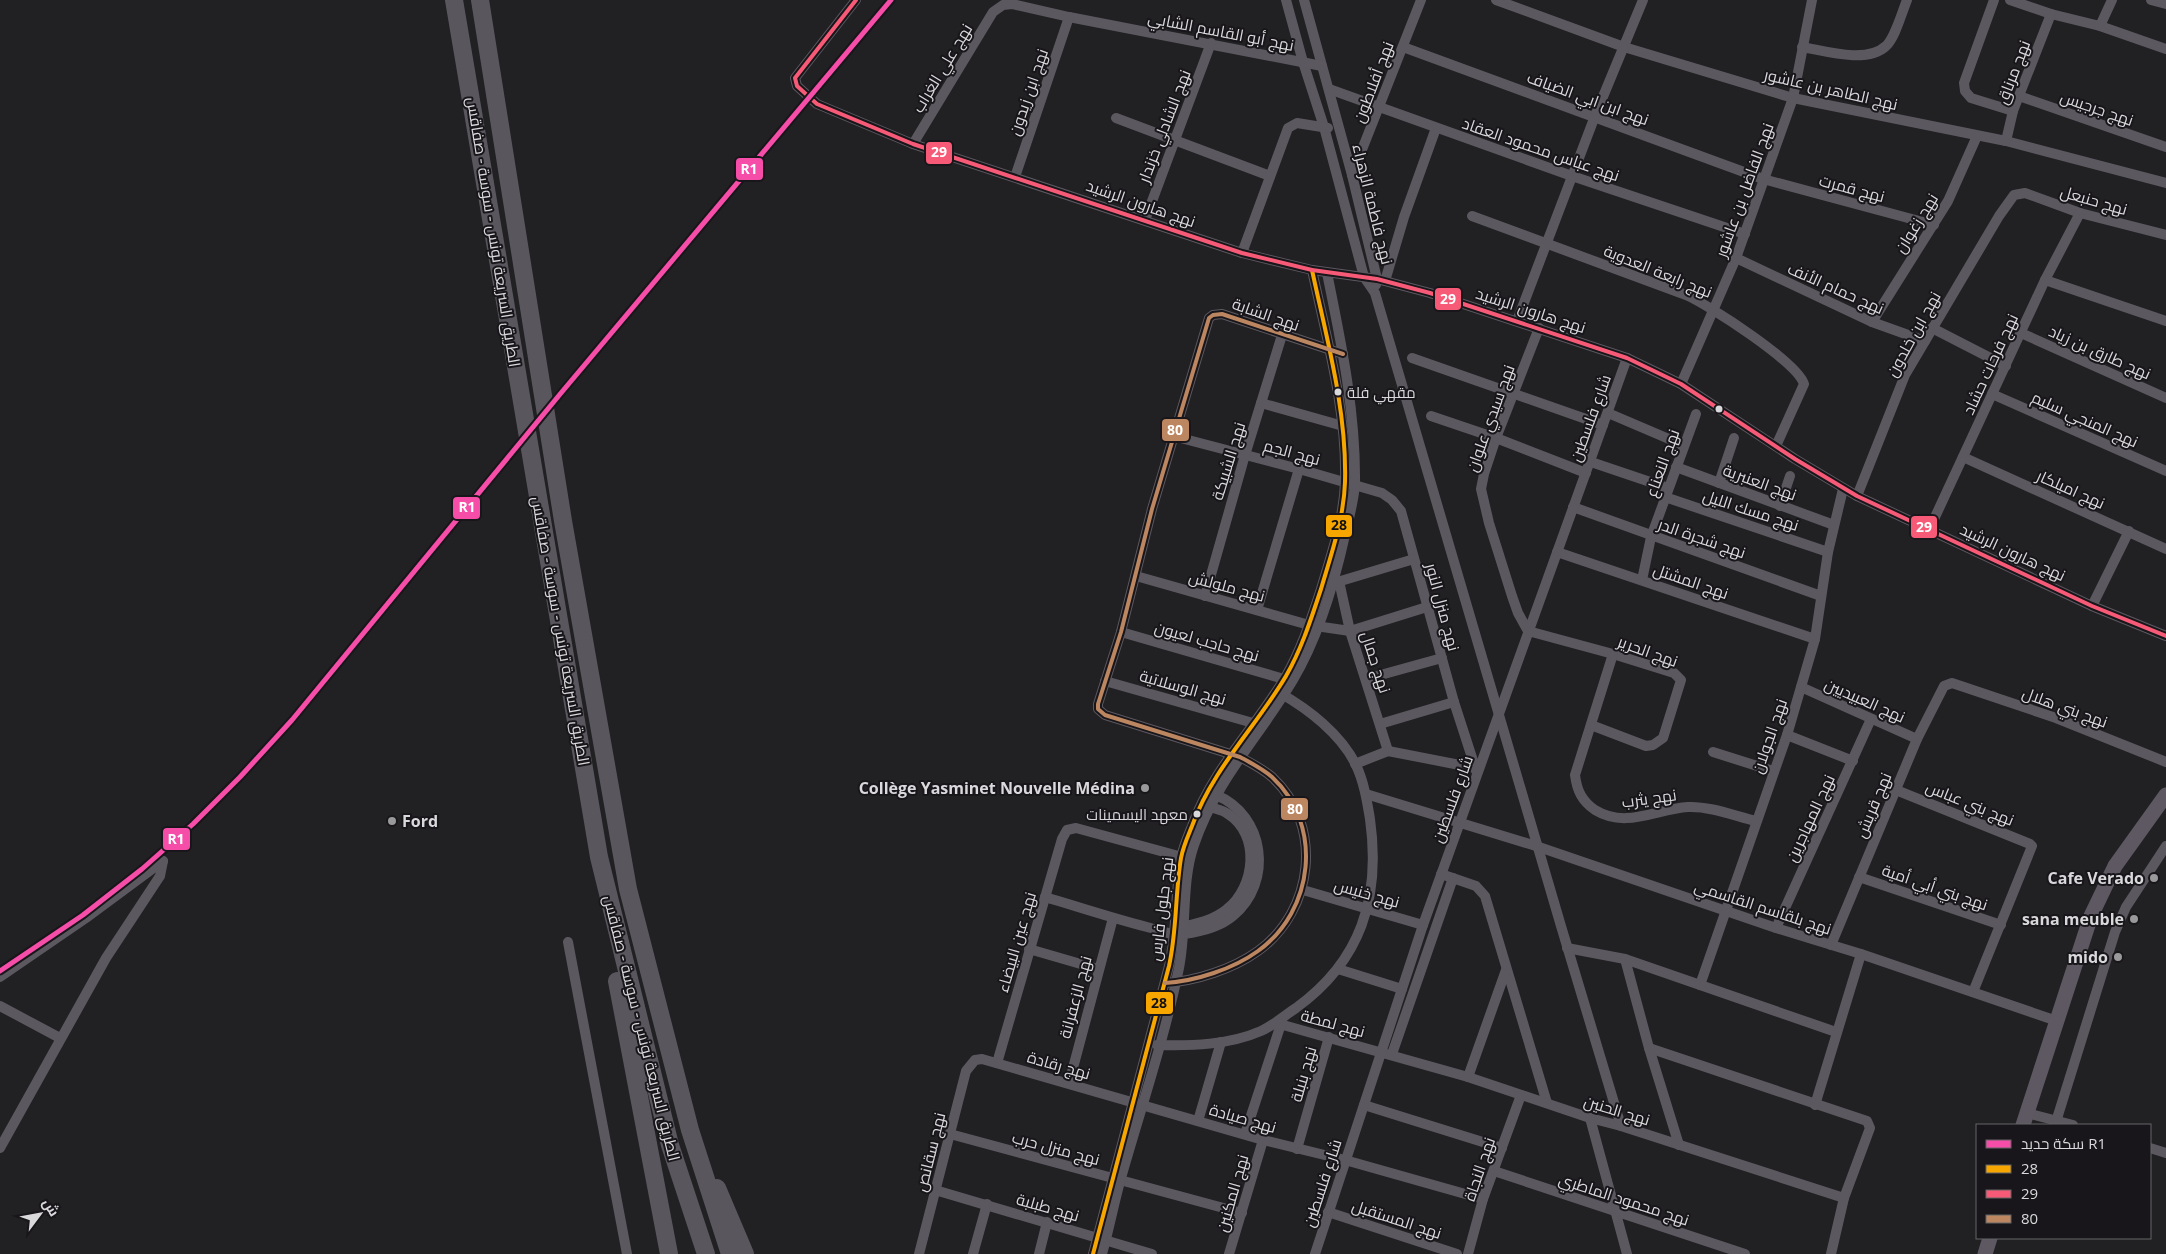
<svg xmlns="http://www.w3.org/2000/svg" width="2166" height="1254" viewBox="0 0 2166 1254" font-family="'Open Sans',Cairo,sans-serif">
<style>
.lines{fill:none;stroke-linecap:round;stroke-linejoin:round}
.street{stroke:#5c5860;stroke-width:10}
.primary{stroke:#5d5862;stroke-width:15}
.highway{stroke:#5a565e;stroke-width:18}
.bus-1-casing{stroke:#18161a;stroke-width:8}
.bus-2-casing{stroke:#18161a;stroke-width:8}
.bus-3-casing{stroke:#18161a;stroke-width:8}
.bus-1{stroke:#f7a600;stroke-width:4}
.bus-2{stroke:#f75a77;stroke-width:4}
.bus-3{stroke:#bb8660;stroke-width:4}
.rail-1-casing{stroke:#18161a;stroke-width:9}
.rail-1{stroke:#f54da8;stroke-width:5}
.bus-dot{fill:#d9d8db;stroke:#18161a;stroke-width:2}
.poi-dot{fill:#99989a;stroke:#18161a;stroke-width:2}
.labels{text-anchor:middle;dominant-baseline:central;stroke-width:4;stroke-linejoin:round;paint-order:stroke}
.bus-label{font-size:15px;fill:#d9d8db;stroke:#18161a;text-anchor:start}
.street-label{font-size:16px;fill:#d9d8db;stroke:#18161a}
.poi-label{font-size:16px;font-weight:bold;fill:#d9d8db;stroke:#18161a;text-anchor:end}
.line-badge{stroke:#18161a;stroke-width:2}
.badge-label{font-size:14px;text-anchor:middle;font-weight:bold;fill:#fff}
.pale-badge-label{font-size:14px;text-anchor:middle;font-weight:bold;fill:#111}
</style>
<rect width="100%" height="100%" fill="#212022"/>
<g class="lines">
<g class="street">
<polyline points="856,0 795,78 797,86 817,104 913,144 1242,253 1312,270 1377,279 1430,293 1627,358 1681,384 1795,459 1857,496 2092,606 2166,636"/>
<path d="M1286,0L1303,62L1324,127L1364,277L1375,293C1457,571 1537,849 1621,1126"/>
<polyline points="1304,0 1352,175 1377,279 1376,285"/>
<polyline points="1496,0 1624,47 1793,98 2006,141 2166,183"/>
<polyline points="1994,0 1964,83 1965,91 1971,98 2013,111"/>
<polyline points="2010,0 2051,14 2100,26 2166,49"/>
<polyline points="2151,0 2166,4"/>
<polyline points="2100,26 2112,0"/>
<polyline points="1403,47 1763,179 1934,225"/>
<path d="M1802,47C1825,51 1867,64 1886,46C1895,38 1902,12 1907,0"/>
<polyline points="1329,89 1572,176 1745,234"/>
<polyline points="2019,96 2166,147"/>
<polyline points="1116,118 1270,176"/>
<polyline points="2006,141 2013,111 2051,14"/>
<polyline points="913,144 993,12 1003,5 1012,4 1069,17 1322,66"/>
<polyline points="1352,175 1421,0"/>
<polyline points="1015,177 1069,17"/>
<path d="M1472,216L1686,295C1709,305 1797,362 1804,384L1776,446"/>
<polyline points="1145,220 1211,43"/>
<polyline points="1242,253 1288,128 1297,123 1328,128"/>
<polyline points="1736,258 1872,322 1925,341"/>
<polyline points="2045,280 2166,321"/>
<polyline points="1385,281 1404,217 1436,128"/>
<polyline points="1517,321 1595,116 1643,0"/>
<polyline points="1872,322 1948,201 1977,136"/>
<polyline points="1539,328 1496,438 1484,474 1481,489 1489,523 1512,596 1518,613 1528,631 1613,654 1674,673 1681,680 1663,738 1653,745 1646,746 1591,725"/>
<polyline points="1932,328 2006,366"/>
<polyline points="2021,333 2166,398"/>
<polyline points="1412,358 1603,425"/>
<polyline points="1681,384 1736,258 1793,98 1812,0"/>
<polyline points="1992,394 2166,471"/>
<polyline points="1261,403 1343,426"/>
<polyline points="1608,413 1683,445"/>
<polyline points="1431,416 1496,438 1586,473"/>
<polyline points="1173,436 1299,469 1382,493 1392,500 1401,511 1454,702 1477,773"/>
<polyline points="1963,457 2166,549"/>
<polyline points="1591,462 1668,488"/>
<polyline points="1676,467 1834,525"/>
<polyline points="1719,483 1734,438"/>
<polyline points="1857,496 1905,375 1999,216 2014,195 2025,193 2080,213 2166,235"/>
<polyline points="1665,497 1828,552"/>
<polyline points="1780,506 1790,476"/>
<polyline points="1573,507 1821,596"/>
<polyline points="1929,530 2045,280 2080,213"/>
<polyline points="1557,552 1815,639"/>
<polyline points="1136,576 1309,625 1350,631 1427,607"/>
<polyline points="1642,580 1651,537 1696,414"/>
<polyline points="1339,581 1350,631 1388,751"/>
<polyline points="1334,583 1414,559"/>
<polyline points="1205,596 1245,455 1282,335"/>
<polyline points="2092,606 2129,531"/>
<polyline points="1257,610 1299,469"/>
<polyline points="1121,632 1284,679"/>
<path d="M1613,654L1575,775C1577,791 1582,801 1595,810C1626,829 1656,809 1688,807C1710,806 1735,816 1756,821"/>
<polyline points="1366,679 1442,658"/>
<polyline points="1105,681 1253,723"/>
<polyline points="1801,687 1917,739"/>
<polyline points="1380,724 1454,702"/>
<polyline points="1787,735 1853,761"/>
<polyline points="1713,752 1773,771"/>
<polyline points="1355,764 1388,751 1475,768"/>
<polyline points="1896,790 2030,844 2032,846 1973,992"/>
<polyline points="1366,794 1536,846 1776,928 1861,954 2057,1021"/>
<polyline points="1441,874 1476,886 1485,896 1547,1103"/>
<polyline points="1859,877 2001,925"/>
<polyline points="1303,890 1423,925"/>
<path d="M1045,897C1079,907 1112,918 1147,927C1159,930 1171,936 1184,934C1200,932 1220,927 1233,916C1274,882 1265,815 1216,795"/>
<path d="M1180,926C1196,925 1215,919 1227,909C1255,887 1261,835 1228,814C1223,810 1216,809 1210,807"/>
<polyline points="1776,928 1871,719"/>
<polyline points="568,942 627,1254"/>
<polyline points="1831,945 1917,739 1944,686 1952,683 2056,718 2166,762"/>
<polyline points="1567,948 1625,959 1836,1032"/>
<polyline points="1029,949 1098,969"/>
<polyline points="1625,959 1649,1048 1679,1145"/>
<polyline points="1338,969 1402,989"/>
<polyline points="0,977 86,918 163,861"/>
<path d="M1165,983C1196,981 1233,969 1258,951C1314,911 1324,825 1272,777C1263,769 1251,763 1240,757L1105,715L1098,709V704L1121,632L1152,509L1209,318L1213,315L1222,314L1343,354"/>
<polyline points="1700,985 1787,735 1815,639 1828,552 1843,489"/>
<polyline points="0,1006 60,1038"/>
<polyline points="1276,1023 1468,1077 1590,1118 1621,1126 1844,1198"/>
<path d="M1157,1045C1191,1046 1229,1045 1261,1031C1274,1025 1284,1016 1296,1008C1361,961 1381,898 1370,819C1367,801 1364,782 1356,765C1341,734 1308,709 1280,693"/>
<polyline points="1649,1048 1867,1121 1870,1128 1844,1198 1831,1254"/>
<polyline points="1392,1054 1453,878"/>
<polyline points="997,1063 1062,839 1067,830 1076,828 1186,858"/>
<polyline points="1468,1077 1506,970"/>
<polyline points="1069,1083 1113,918"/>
<polyline points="1364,1105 1502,1148"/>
<polyline points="1815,1105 1861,954"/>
<polyline points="2027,1113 2073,1125"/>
<polyline points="1590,1118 1627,1254"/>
<polyline points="1198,1121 1221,1042"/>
<polyline points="2055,1125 2115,932 2126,907 2166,846"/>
<polyline points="950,1134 1242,1213"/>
<polyline points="1245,1134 1281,1024"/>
<polyline points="0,1148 106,958 160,876 163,861"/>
<polyline points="2150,1148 2166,1153"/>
<polyline points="1297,1149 1329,1037"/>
<polyline points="1494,1171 1745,1254"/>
<polyline points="935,1190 1152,1254"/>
<polyline points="1328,1212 1457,1254"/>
<polyline points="919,1254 966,1071 975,1060 982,1059 1263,1140 1345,1160 1483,1199"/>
<polyline points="973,1254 987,1204"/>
<polyline points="1039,1254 1047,1222"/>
<path d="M1093,1254L1169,966C1177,931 1175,894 1181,858C1183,847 1188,836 1192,826C1213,768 1256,727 1286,676C1302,648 1311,619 1321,589C1331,555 1344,518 1345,482C1347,411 1327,340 1312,270"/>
<path d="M1102,1254C1109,1229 1114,1203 1121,1178C1141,1108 1164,1040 1179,968C1187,928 1181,882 1194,845C1216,780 1259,737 1293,680C1319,636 1334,585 1345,535C1349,518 1354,500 1355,484C1356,412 1341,342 1327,273"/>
<polyline points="1229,1254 1263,1140"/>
<polyline points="1315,1254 1423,925 1627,358"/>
<polyline points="1468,1254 1483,1199 1521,1095"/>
</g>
<g class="primary">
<polyline points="2023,1125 2091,916 2115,866 2166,795"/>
<polyline points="1985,1254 1990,1238"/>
</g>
<g class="highway">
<polyline points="454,0 599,857 670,1145 706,1254"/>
<polyline points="480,0 563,521 628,889 690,1130 730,1254"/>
<polyline points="617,981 669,1254"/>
<polyline points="717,1188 745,1254"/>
</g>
<g class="bus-1-casing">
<path id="bus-1" d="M1093,1254L1169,966C1177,931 1175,894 1181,858C1183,847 1188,836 1192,826C1213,768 1256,727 1286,676C1302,648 1311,619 1321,589C1331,555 1344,518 1345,482C1347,411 1327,340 1312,270"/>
</g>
<g class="bus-2-casing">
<polyline id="bus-2" points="856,0 795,78 797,86 817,104 913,144 1242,253 1312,270 1377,279 1430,293 1627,358 1681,384 1795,459 1857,496 2092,606 2166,636"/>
</g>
<g class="bus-3-casing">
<path id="bus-3" d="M1165,983C1196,981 1233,969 1258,951C1314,911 1324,825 1272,777C1263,769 1251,763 1240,757L1105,715L1098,709V704L1121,632L1152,509L1209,318L1213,315L1222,314L1343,354"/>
</g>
<use href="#bus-1" class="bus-1"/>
<use href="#bus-2" class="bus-2"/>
<use href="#bus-3" class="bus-3"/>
<g class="rail-1-casing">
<polyline id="rail-1" points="0,971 83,915 142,869 193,824 240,777 292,720 561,393 891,0"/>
</g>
<use href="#rail-1" class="rail-1"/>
</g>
<g class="bus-dot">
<circle cx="1338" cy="392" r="4.5"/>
<circle cx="1719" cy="409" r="4.5"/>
<circle cx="1197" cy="814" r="4.5"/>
</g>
<g class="poi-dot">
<circle cx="1145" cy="788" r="5"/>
<circle cx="392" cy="821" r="5"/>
<circle cx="2154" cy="878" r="5"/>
<circle cx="2134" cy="919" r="5"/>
<circle cx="2118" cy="957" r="5"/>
</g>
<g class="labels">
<g class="bus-label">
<text x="1347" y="392">مقهي فلة</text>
<text x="1188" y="814" text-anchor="end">معهد اليسمينات</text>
</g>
<g class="street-label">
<text transform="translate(1221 31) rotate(11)">نهج أبو القاسم الشابي</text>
<text transform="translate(942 68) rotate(-59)">نهج علي الغراب</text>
<text transform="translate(2013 72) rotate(-69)">نهج مرناق</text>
<text transform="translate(1373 82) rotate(-69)">نهج أفلاطون</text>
<text transform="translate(1831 89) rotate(13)">نهج الطاهر بن عاشور</text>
<text transform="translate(1028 92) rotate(-71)">نهج ابن زيدون</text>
<text transform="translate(1588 98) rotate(20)">نهج ابن ابي الضياف</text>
<text transform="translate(2097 108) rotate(19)">نهج جرجيس</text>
<text transform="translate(1164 126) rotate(-69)">نهج الشادلي خزندار</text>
<text transform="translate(1541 149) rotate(19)">نهج عباس محمود العقاد</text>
<text transform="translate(1852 188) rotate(15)">نهج قمرت</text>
<text transform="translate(1744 190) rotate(-70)">نهج الفاضل بن عاشور</text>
<text transform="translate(2094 200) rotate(16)">نهج حنبعل</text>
<text transform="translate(1141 203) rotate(19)">نهج هارون الرشيد</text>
<text transform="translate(1373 204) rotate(76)">نهج فاطمة الزهراء</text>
<text transform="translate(1916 223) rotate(-58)">نهج زغوان</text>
<text transform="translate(494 232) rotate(81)">الطريق السريعة تونس - سوسة - صفاقس</text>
<text transform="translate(1658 271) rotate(22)">نهج رابعة العدوية</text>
<text transform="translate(1836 288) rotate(24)">نهج حمام الأنف</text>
<text transform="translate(1531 310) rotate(18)">نهج هارون الرشيد</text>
<text transform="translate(1266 314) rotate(19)">نهج الشابة</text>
<text transform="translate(1913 334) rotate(-61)">نهج ابن خلدون</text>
<text transform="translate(2100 352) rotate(24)">نهج طارق بن زياد</text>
<text transform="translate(1990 364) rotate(-65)">نهج فرحات حشاد</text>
<text transform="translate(1490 418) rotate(-70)">نهج سيدي علوان</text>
<text transform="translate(1590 418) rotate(-70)">شارع فلسطين</text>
<text transform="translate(2085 419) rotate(24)">نهج المنجي سليم</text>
<text transform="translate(1292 452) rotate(15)">نهج الجم</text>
<text transform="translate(1228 461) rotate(-73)">نهج الشبيكة</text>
<text transform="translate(1662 463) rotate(-70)">نهج النعناع</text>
<text transform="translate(1760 482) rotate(20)">نهج العنبرية</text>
<text transform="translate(2071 489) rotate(24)">نهج اميلكار</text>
<text transform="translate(1751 510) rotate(18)">نهج مسك الليل</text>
<text transform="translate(1702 538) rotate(19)">نهج شجرة الدر</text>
<text transform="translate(2013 552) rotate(25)">نهج هارون الرشيد</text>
<text transform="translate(1691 581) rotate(19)">نهج المشتل</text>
<text transform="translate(1227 586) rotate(15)">نهج ملولش</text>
<text transform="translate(1443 607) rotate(75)">نهج منزل النور</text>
<text transform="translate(561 631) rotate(80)">الطريق السريعة تونس - سوسة - صفاقس</text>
<text transform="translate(1207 641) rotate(16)">نهج حاجب لعيون</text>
<text transform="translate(1648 651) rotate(20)">نهج الحرير</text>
<text transform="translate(1376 662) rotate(72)">نهج جمال</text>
<text transform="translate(1183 687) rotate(16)">نهج الوسلاتية</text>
<text transform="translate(1865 700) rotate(24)">نهج العبيديين</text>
<text transform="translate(2065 707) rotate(20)">نهج بني هلال</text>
<text transform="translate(1769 736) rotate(-71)">نهج الجولان</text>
<text transform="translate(1649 798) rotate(-8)">نهج يثرب</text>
<text transform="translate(1452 799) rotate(-70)">شارع فلسطين</text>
<text transform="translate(1970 803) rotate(22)">نهج بني عباس</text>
<text transform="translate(1873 805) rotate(-67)">نهج قريش</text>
<text transform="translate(1810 818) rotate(-65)">نهج المهاجرين</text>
<text transform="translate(1935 887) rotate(19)">نهج بني أبي أمية</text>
<text transform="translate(1367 893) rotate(16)">نهج خنيس</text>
<text transform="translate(1763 907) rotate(18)">نهج بلقاسم القاسمي</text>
<text transform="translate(1161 909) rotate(-83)">نهج جلول فارس</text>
<text transform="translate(1016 942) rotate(-74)">نهج عين البيضاء</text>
<text transform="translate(1075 997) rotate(-75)">نهج الزعفرانة</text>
<text transform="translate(1333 1023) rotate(15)">نهج لمطة</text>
<text transform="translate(642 1028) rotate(76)">الطريق السريعة تونس - سوسة - صفاقس</text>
<text transform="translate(1059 1065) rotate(16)">نهج رقادة</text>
<text transform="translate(1303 1074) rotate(-74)">نهج بنبلة</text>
<text transform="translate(1617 1110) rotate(17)">نهج الحنين</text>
<text transform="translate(1243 1118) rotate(16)">نهج صيادة</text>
<text transform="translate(1056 1148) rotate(15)">نهج منزل حرب</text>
<text transform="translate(930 1152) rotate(-76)">نهج سقانص</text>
<text transform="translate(1479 1169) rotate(-71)">نهج النجاة</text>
<text transform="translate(1322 1183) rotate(-72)">شارع فلسطين</text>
<text transform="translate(1232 1193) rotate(-74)">نهج المكنين</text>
<text transform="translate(1624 1199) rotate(18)">نهج محمود الماطري</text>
<text transform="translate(1048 1207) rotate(16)">نهج طبلبة</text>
<text transform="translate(1397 1219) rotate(18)">نهج المستقبل</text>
</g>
<g class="poi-label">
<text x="1135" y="788">Collège Yasminet Nouvelle Médina</text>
<text x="402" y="821" text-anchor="start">Ford</text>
<text x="2144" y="878">Cafe Verado</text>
<text x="2124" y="919">sana meuble</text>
<text x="2108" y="957">mido</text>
</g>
</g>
<g class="line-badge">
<rect x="925" y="141" width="28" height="24" rx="5" fill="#f75a77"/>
<rect x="735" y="157" width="29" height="24" rx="5" fill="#f54da8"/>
<rect x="1434" y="287" width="28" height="24" rx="5" fill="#f75a77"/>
<rect x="1161" y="418" width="29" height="24" rx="5" fill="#bb8660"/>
<rect x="452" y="496" width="29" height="24" rx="5" fill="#f54da8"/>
<rect x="1325" y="514" width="28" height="24" rx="5" fill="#f7a600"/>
<rect x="1910" y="515" width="28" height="24" rx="5" fill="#f75a77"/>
<rect x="1280" y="797" width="29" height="24" rx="5" fill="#bb8660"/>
<rect x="162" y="827" width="29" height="24" rx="5" fill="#f54da8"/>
<rect x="1145" y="991" width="29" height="24" rx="5" fill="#f7a600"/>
</g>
<g class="badge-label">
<text x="939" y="157">29</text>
<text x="749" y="174">R1</text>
<text x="1448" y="304">29</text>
<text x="1175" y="435">80</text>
<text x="467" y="512">R1</text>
<text x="1924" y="532">29</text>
<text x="1295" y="814">80</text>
<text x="176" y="844">R1</text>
</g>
<g class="pale-badge-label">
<text x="1339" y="530">28</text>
<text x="1159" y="1008">28</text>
</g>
<rect x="1976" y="1124" width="175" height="115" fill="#18161a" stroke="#656467"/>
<rect x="1986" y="1140" width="25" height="8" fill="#f54da8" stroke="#656467"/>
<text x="2021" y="1149" font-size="15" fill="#d9d8db">سكة حديد R1</text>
<rect x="1986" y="1165" width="25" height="8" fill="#f7a600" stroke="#656467"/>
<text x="2021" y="1174" font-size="15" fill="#d9d8db">28</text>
<rect x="1986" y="1190" width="25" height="8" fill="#f75a77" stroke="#656467"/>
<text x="2021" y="1199" font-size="15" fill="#d9d8db">29</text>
<rect x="1986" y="1215" width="25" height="8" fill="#bb8660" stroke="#656467"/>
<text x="2021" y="1224" font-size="15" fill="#d9d8db">80</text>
<g transform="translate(40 1214) rotate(58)" stroke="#18161a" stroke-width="4" paint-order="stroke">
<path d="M0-4L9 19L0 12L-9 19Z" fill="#d9d8db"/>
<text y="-8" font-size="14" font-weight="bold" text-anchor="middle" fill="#d9d8db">ش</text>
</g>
</svg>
